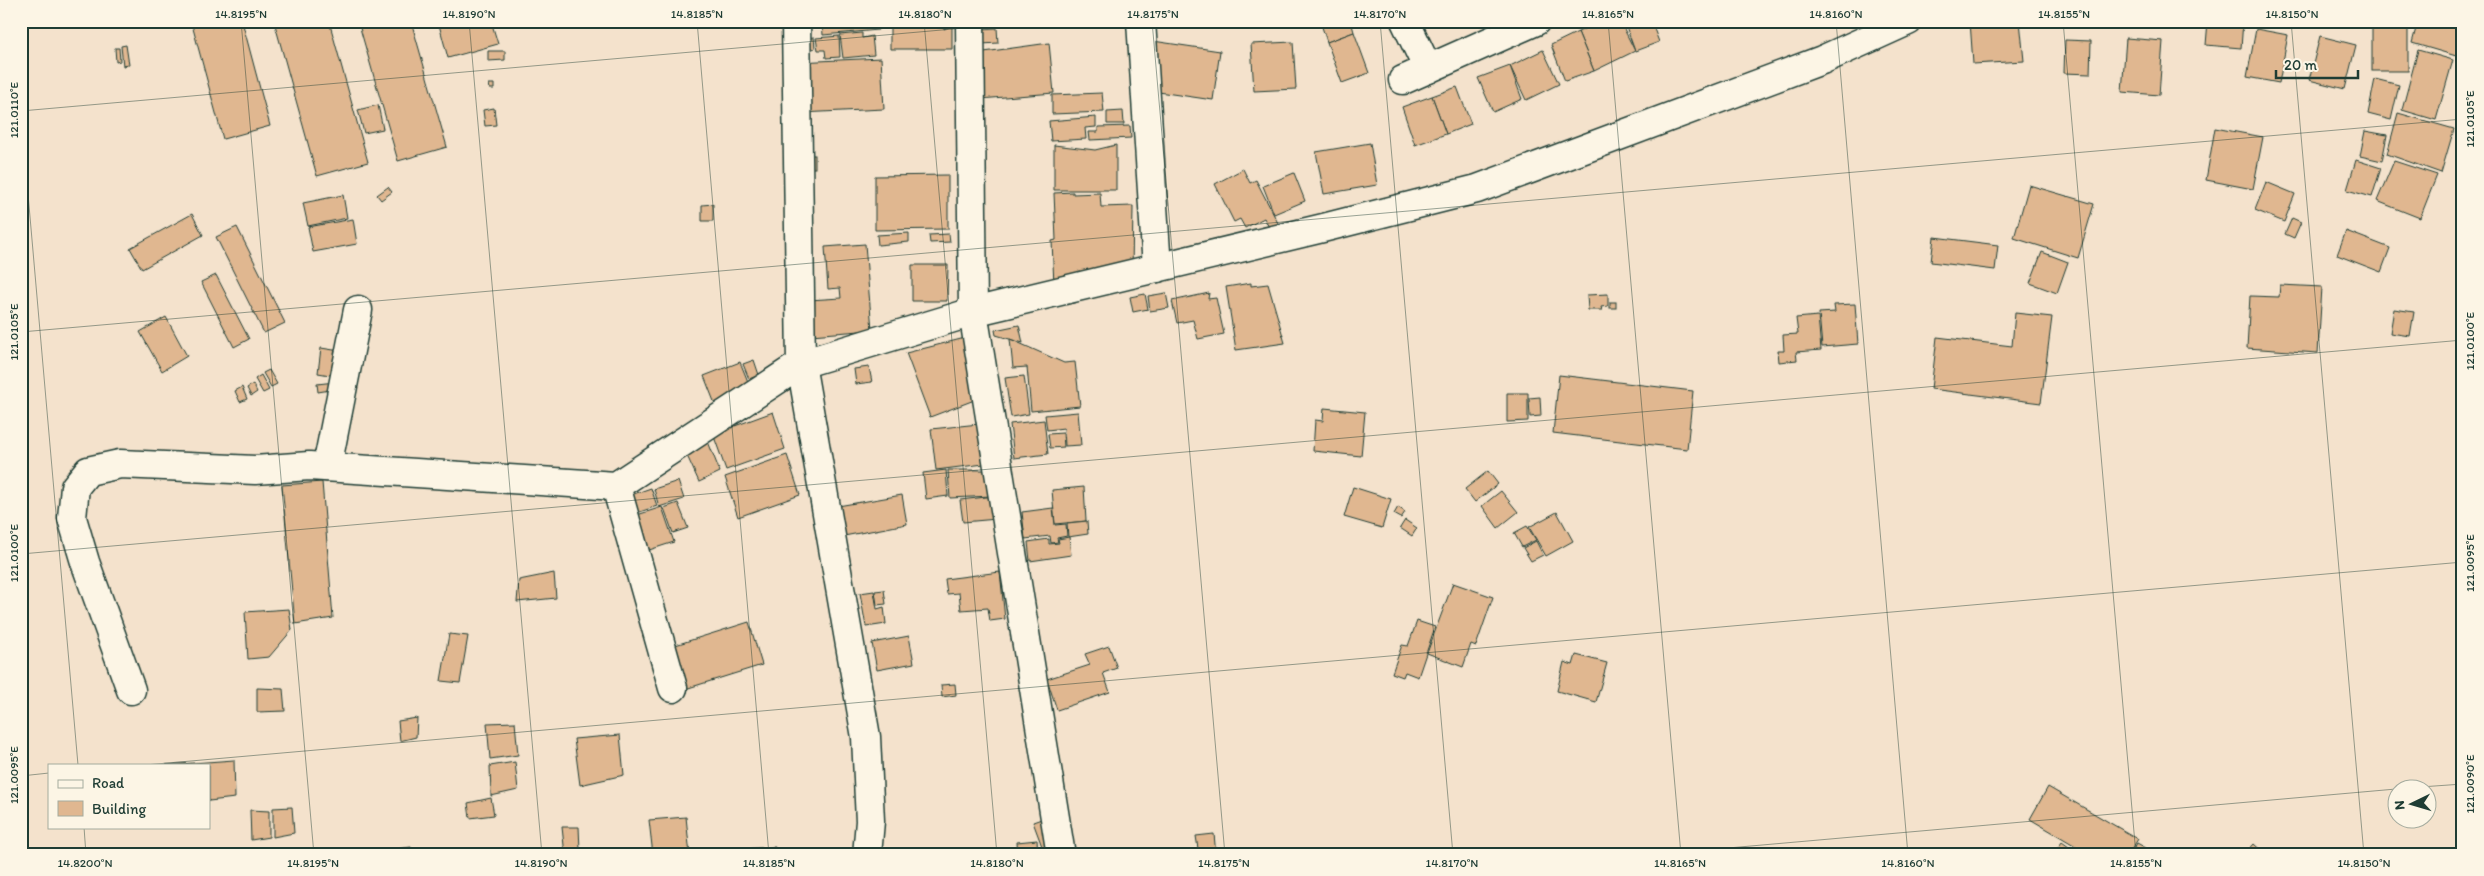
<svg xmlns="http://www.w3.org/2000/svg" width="2484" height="876" viewBox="0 0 2484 876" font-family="Itim,sans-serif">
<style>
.building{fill:#e0b790;stroke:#1f3d34}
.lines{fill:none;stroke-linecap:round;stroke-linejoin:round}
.minor-casing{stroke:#1f3d34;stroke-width:31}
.minor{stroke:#fcf5e5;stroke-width:28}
.ticks{fill:none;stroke:#1f3d34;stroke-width:1;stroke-opacity:0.45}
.neatline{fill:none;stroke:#1f3d34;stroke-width:2}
.ticks-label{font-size:12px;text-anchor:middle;fill:#1f3d34}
</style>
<rect width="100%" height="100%" fill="#f4e2cc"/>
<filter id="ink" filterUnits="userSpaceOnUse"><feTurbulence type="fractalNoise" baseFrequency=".02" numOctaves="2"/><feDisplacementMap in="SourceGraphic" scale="10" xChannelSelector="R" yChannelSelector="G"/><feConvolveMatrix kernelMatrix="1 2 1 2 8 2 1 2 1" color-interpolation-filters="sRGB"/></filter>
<g filter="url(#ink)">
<g class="building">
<polygon points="191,21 242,21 270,126 223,139"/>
<polygon points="274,21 329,21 368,162 317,176"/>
<polygon points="358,21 411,21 447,147 398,161"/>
<polygon points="438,21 491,21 498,44 448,58"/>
<rect x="804" y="21" width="13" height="4"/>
<polygon points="822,21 877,22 878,30 823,35"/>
<polygon points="890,21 944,21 944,29 952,25 952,49 890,49"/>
<polygon points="1320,21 1351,21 1354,32 1327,42"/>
<polygon points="1602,21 1620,21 1635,51 1594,71 1578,32"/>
<polygon points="1624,21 1651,21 1659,42 1635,51"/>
<polygon points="1671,21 1684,21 1673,26"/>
<polygon points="1970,21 2020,21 2024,61 1973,64"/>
<polygon points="2208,21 2243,21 2241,48 2206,45"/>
<polygon points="2418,21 2463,21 2463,58 2412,43"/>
<polygon points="997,28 998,43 982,44 981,29"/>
<rect x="2372" y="28" width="36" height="43"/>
<polygon points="2256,29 2288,35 2279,83 2247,77"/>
<polygon points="1354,32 1369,73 1342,83 1327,42"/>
<polygon points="1578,32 1594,71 1565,81 1551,45"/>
<polygon points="862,33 862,38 872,36 874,55 843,58 840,35"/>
<polygon points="839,36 840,57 826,58 825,50 818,50 816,38"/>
<polygon points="2320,36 2356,45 2345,89 2309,80"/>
<polygon points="814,37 815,48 806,52 805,38"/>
<polygon points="2126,38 2163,41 2159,95 2122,92"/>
<polygon points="2065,40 2091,41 2090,74 2064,73"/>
<polygon points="1153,41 1220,51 1213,100 1145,90"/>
<polygon points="1293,42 1296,89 1254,91 1251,44"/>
<polygon points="1049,43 1054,93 980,99 977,53"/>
<polygon points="126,45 129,65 123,66 121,46"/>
<polygon points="115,48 119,48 120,61 116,62"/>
<polygon points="1543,50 1559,84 1526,100 1510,66"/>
<polygon points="2418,50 2453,60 2436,120 2402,110"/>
<polygon points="488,51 505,51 505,60 488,61"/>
<polygon points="881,58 884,109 801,113 798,62"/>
<polygon points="1510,66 1522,99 1493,112 1478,78"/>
<polygon points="2375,79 2399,85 2391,120 2368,114"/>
<polygon points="489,84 494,84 494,89 490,89"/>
<polygon points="1457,87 1471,124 1446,134 1432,96"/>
<polygon points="1102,93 1104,112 1052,114 1052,95"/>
<polygon points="1432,96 1446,134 1415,145 1402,107"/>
<polygon points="378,105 383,129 364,133 358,110"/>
<polygon points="494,108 496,125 485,126 483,110"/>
<polygon points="1123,111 1124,124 1107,124 1107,112"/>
<polygon points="2398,113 2454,129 2441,173 2387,154"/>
<polygon points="1096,117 1096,127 1085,128 1086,139 1051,141 1049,121"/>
<polygon points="1130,126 1131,138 1090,140 1089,132 1098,132 1098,127"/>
<polygon points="2215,128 2263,137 2253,189 2206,180"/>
<polygon points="2365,131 2387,135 2382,161 2360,156"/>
<polygon points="1370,143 1377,185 1324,194 1316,152"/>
<polygon points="1054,145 1095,150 1116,145 1116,190 1054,190"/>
<rect x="806" y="155" width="9" height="13"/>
<polygon points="2356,160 2381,168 2372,197 2347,190"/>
<polygon points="2394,161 2437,175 2420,218 2377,201"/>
<polygon points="1243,169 1250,183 1256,180 1279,225 1270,229 1264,218 1245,228 1240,219 1234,222 1215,184"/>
<polygon points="1294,173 1305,201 1274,214 1263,186"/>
<polygon points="948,175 948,229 875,230 875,176"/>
<polygon points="2266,182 2295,194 2284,222 2255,210"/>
<polygon points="2029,185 2094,204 2078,258 2014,238"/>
<polygon points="388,187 392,192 381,200 377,195"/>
<polygon points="1073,192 1073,194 1100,193 1101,207 1133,206 1132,271 1054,285 1052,241 1056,240 1054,193"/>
<polygon points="343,195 347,218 308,226 303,203"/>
<polygon points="713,204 713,221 702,221 702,205"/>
<polygon points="192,214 203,235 142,269 130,248"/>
<polygon points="2292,218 2301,222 2294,238 2285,234"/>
<polygon points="353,219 357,244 313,252 308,227"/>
<polygon points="237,227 285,323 264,333 216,237"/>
<polygon points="2346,231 2390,248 2381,272 2337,255"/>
<polygon points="909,233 909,242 878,245 877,235"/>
<polygon points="949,234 950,242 930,243 929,235"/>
<polygon points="1934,237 1998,245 1995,270 1931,262"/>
<polygon points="865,244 872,330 811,335 809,300 841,298 840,288 828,289 825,247"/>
<polygon points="2042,252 2068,262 2057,293 2030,283"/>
<polygon points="912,265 948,265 947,301 912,301"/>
<polygon points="216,275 249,339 234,347 201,282"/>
<polygon points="1251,283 1251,286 1268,284 1285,343 1236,350 1226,287"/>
<polygon points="2280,285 2322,287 2318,353 2247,348 2250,296 2279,297"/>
<polygon points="1166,293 1169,308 1150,311 1148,296"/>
<polygon points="1209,293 1208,299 1216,298 1224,334 1198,339 1193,320 1177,323 1172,301"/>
<polygon points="1145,294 1148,309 1133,312 1130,297"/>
<polygon points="1608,294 1608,306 1601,307 1602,310 1588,310 1587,295"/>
<rect x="1610" y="302" width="6" height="6"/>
<polygon points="1855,304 1858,344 1822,347 1819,313 1835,312 1834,305"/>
<polygon points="2394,309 2414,312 2410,336 2390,333"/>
<polygon points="2015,313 2052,317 2041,403 1931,389 1937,337 2012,346"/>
<polygon points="1818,316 1821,350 1796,352 1797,360 1779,362 1778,351 1784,351 1783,335 1798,334 1796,318"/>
<polygon points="166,317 187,356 162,371 140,332"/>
<polygon points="1019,325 1023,343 996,335 995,330"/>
<polygon points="965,338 977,399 930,417 906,353"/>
<polygon points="1010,339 1064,363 1075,362 1080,406 1031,411 1027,367 1013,368"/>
<polygon points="321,348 340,351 336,376 318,373"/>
<polygon points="754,360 759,375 749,379 743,364"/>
<polygon points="740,362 751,389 715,404 704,376"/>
<polygon points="869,367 872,382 856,384 854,369"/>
<polygon points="269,370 277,384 271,387 263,373"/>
<polygon points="261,375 269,390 263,393 255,379"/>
<polygon points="1559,375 1693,391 1687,449 1553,433"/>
<polygon points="1024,376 1029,414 1011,417 1005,378"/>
<polygon points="335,382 336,389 318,392 317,384"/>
<polygon points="253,384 257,392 251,396 247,388"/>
<polygon points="242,387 247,399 240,402 235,391"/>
<polygon points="1507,393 1528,393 1528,421 1507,422"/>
<polygon points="1540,397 1541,416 1530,417 1529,398"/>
<polygon points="1324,408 1365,412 1361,456 1313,451 1315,420 1323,421"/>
<polygon points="773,412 785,449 726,470 713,434"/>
<polygon points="1078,412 1081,445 1065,446 1064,428 1047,430 1045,415"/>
<polygon points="1044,420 1048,454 1014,458 1010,424"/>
<polygon points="979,424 984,464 936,470 931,429"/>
<polygon points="1063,433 1064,447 1050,448 1048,434"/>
<polygon points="707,439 720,472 699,482 684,449"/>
<polygon points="787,455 800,495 738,517 725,477"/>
<polygon points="946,470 948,496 926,499 923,473"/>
<polygon points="948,470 990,470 992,496 950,498"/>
<polygon points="1488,471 1498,484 1475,502 1465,489"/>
<polygon points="2463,476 2463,498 2456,478"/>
<polygon points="678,481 684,499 659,507 654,489"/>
<polygon points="322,482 333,618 295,624 282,485"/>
<polygon points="1084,487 1086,521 1055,524 1052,490"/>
<polygon points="1353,487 1391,499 1382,528 1344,517"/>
<polygon points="651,488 657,506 631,515 625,497"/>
<polygon points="1501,491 1518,512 1498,528 1482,506"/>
<polygon points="902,495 907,524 844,536 838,506"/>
<polygon points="995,496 997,519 963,522 960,500"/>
<polygon points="678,503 688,528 673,533 664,508"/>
<polygon points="662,507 674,542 646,551 634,516"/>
<polygon points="1398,507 1405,512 1401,518 1394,514"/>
<polygon points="1053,508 1055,525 1066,524 1067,536 1057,538 1058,542 1051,543 1050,536 1025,539 1022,512"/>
<polygon points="1557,512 1573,541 1546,556 1529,527"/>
<polygon points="1405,520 1417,528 1412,536 1400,528"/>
<polygon points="1087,521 1088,534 1068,537 1067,523"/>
<polygon points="1527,526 1536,540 1522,547 1514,533"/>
<polygon points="1069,537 1071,555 1030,561 1028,542 1049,539 1049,544 1059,543 1058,539"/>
<polygon points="1536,541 1543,555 1531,561 1523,548"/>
<polygon points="1000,572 1005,619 990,621 988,608 961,610 959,593 947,594 945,579"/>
<polygon points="554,573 556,598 517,602 519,580"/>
<polygon points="1453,583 1493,597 1476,646 1471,644 1463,667 1427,653"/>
<polygon points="884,590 886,604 877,605 875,591"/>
<polygon points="874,591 877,609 884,607 886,624 866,627 860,593"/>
<polygon points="289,609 292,630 269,657 248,659 245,612"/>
<polygon points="1417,621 1435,627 1418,677 1405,672 1403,677 1392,673 1402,645 1408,646"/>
<polygon points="749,622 762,665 682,690 669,647"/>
<polygon points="449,634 468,636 460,683 441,681"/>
<polygon points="909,636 914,663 877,670 872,643"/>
<polygon points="1109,646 1117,668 1103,673 1110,692 1057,710 1047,679 1090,665 1085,654"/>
<polygon points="1576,655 1607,663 1596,702 1557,691 1564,662 1573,665"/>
<polygon points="955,684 956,695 942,697 941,685"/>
<polygon points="257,688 283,689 285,711 257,712"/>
<polygon points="417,718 416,737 400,741 398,721"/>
<polygon points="515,722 518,755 490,759 487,723"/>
<polygon points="620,735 624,775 580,785 574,739"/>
<polygon points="234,760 235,798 209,801 209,765 166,765"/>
<polygon points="515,762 518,790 491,796 490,766"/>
<polygon points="2048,787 2138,839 2128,855 2091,855 2030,819"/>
<polygon points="491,798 494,815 470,818 468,803"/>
<polygon points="292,807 294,833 273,837 273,808"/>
<polygon points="250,810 269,811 269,837 251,840"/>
<polygon points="686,817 690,855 653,855 649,820"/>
<polygon points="1047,817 1057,843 1043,849 1033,822"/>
<polygon points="562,827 579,827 580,850 565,855"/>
<polygon points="1214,834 1216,855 1199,855 1196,836"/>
<polygon points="1037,840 1038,855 1018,855 1017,842"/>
<polygon points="2062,842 2080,855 2053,855"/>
<polygon points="2137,843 2146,848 2142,855 2130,855"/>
<polygon points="2254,844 2266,855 2244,855"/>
<polygon points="411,847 413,855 389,855 388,850"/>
<polygon points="775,847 775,855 742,855 742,849"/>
<polygon points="614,850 614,855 575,855 575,852"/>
</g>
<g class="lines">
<g class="minor-casing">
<g id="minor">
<polyline points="796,21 801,364 866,737 870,821 867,855"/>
<polyline points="970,21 973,312 1061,855"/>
<polyline points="1141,21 1157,268"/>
<polyline points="1405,21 1428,69"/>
<polyline points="1403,80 1536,21"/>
<polyline points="327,467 358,310"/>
<polyline points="616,486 673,688"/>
<polyline points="131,690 85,562 72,518 75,487 88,471 120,464 255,470 309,466 616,486 801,364 973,312 1323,228 1477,189 1822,60 1908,21"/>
</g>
</g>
<use href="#minor" class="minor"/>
</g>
</g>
<path class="ticks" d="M241,21L314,855M469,21L542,855M697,21L769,855M924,21L997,855M1152,21L1225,855M1380,21L1453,855M1608,21L1681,855M1836,21L1908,855M2063,21L2136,855M2291,21L2364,855M21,111L1044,21M21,114L78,765M21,332L2463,119M21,554L2463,340M145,765L2463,562M21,776L49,773M2406,788L2463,784M84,827L86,855M1649,855L2396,789"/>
<rect width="2484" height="876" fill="none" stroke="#fcf5e5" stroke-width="55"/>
<rect x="48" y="764" width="162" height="65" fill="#fcf5e5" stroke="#a4ab9e"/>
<rect x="58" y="780" width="25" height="8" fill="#fcf5e5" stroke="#a4ab9e"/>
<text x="92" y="788" font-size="15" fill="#1f3d34">Road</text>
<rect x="58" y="801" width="25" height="15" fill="#e0b790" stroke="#a4ab9e"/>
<text x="92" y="814" font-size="15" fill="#1f3d34">Building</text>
<g transform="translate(2412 804) rotate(265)"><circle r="24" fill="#fcf5e5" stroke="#a4ab9e"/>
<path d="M0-4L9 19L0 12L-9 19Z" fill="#1f3d34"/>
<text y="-8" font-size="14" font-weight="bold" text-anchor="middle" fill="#1f3d34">N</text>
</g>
<path d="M2276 70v8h82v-8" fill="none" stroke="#1f3d34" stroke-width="2.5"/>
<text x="2284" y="70" font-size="15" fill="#1f3d34" stroke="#fcf5e5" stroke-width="4" paint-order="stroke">20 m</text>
<rect x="28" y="28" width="2428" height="820" class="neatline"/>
<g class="ticks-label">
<text x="241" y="18">14.8195°N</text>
<text x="469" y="18">14.8190°N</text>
<text x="697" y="18">14.8185°N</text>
<text x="925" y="18">14.8180°N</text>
<text x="1153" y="18">14.8175°N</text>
<text x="1380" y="18">14.8170°N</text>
<text x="1608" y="18">14.8165°N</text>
<text x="1836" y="18">14.8160°N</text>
<text x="2064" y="18">14.8155°N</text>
<text x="2292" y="18">14.8150°N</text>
<text transform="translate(14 110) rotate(-90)" y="4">121.0110°E</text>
<text transform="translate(2470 119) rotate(-90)" y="4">121.0105°E</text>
<text transform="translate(14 332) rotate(-90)" y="4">121.0105°E</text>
<text transform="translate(2470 341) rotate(-90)" y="4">121.0100°E</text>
<text transform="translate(14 553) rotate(-90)" y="4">121.0100°E</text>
<text transform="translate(2470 563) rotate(-90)" y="4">121.0095°E</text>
<text transform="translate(14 775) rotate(-90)" y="4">121.0095°E</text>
<text transform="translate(2470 784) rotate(-90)" y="4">121.0090°E</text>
<text x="85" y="867">14.8200°N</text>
<text x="313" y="867">14.8195°N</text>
<text x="541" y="867">14.8190°N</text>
<text x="769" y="867">14.8185°N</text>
<text x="997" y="867">14.8180°N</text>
<text x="1224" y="867">14.8175°N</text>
<text x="1452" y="867">14.8170°N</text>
<text x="1680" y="867">14.8165°N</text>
<text x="1908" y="867">14.8160°N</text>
<text x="2136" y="867">14.8155°N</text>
<text x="2364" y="867">14.8150°N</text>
</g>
</svg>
